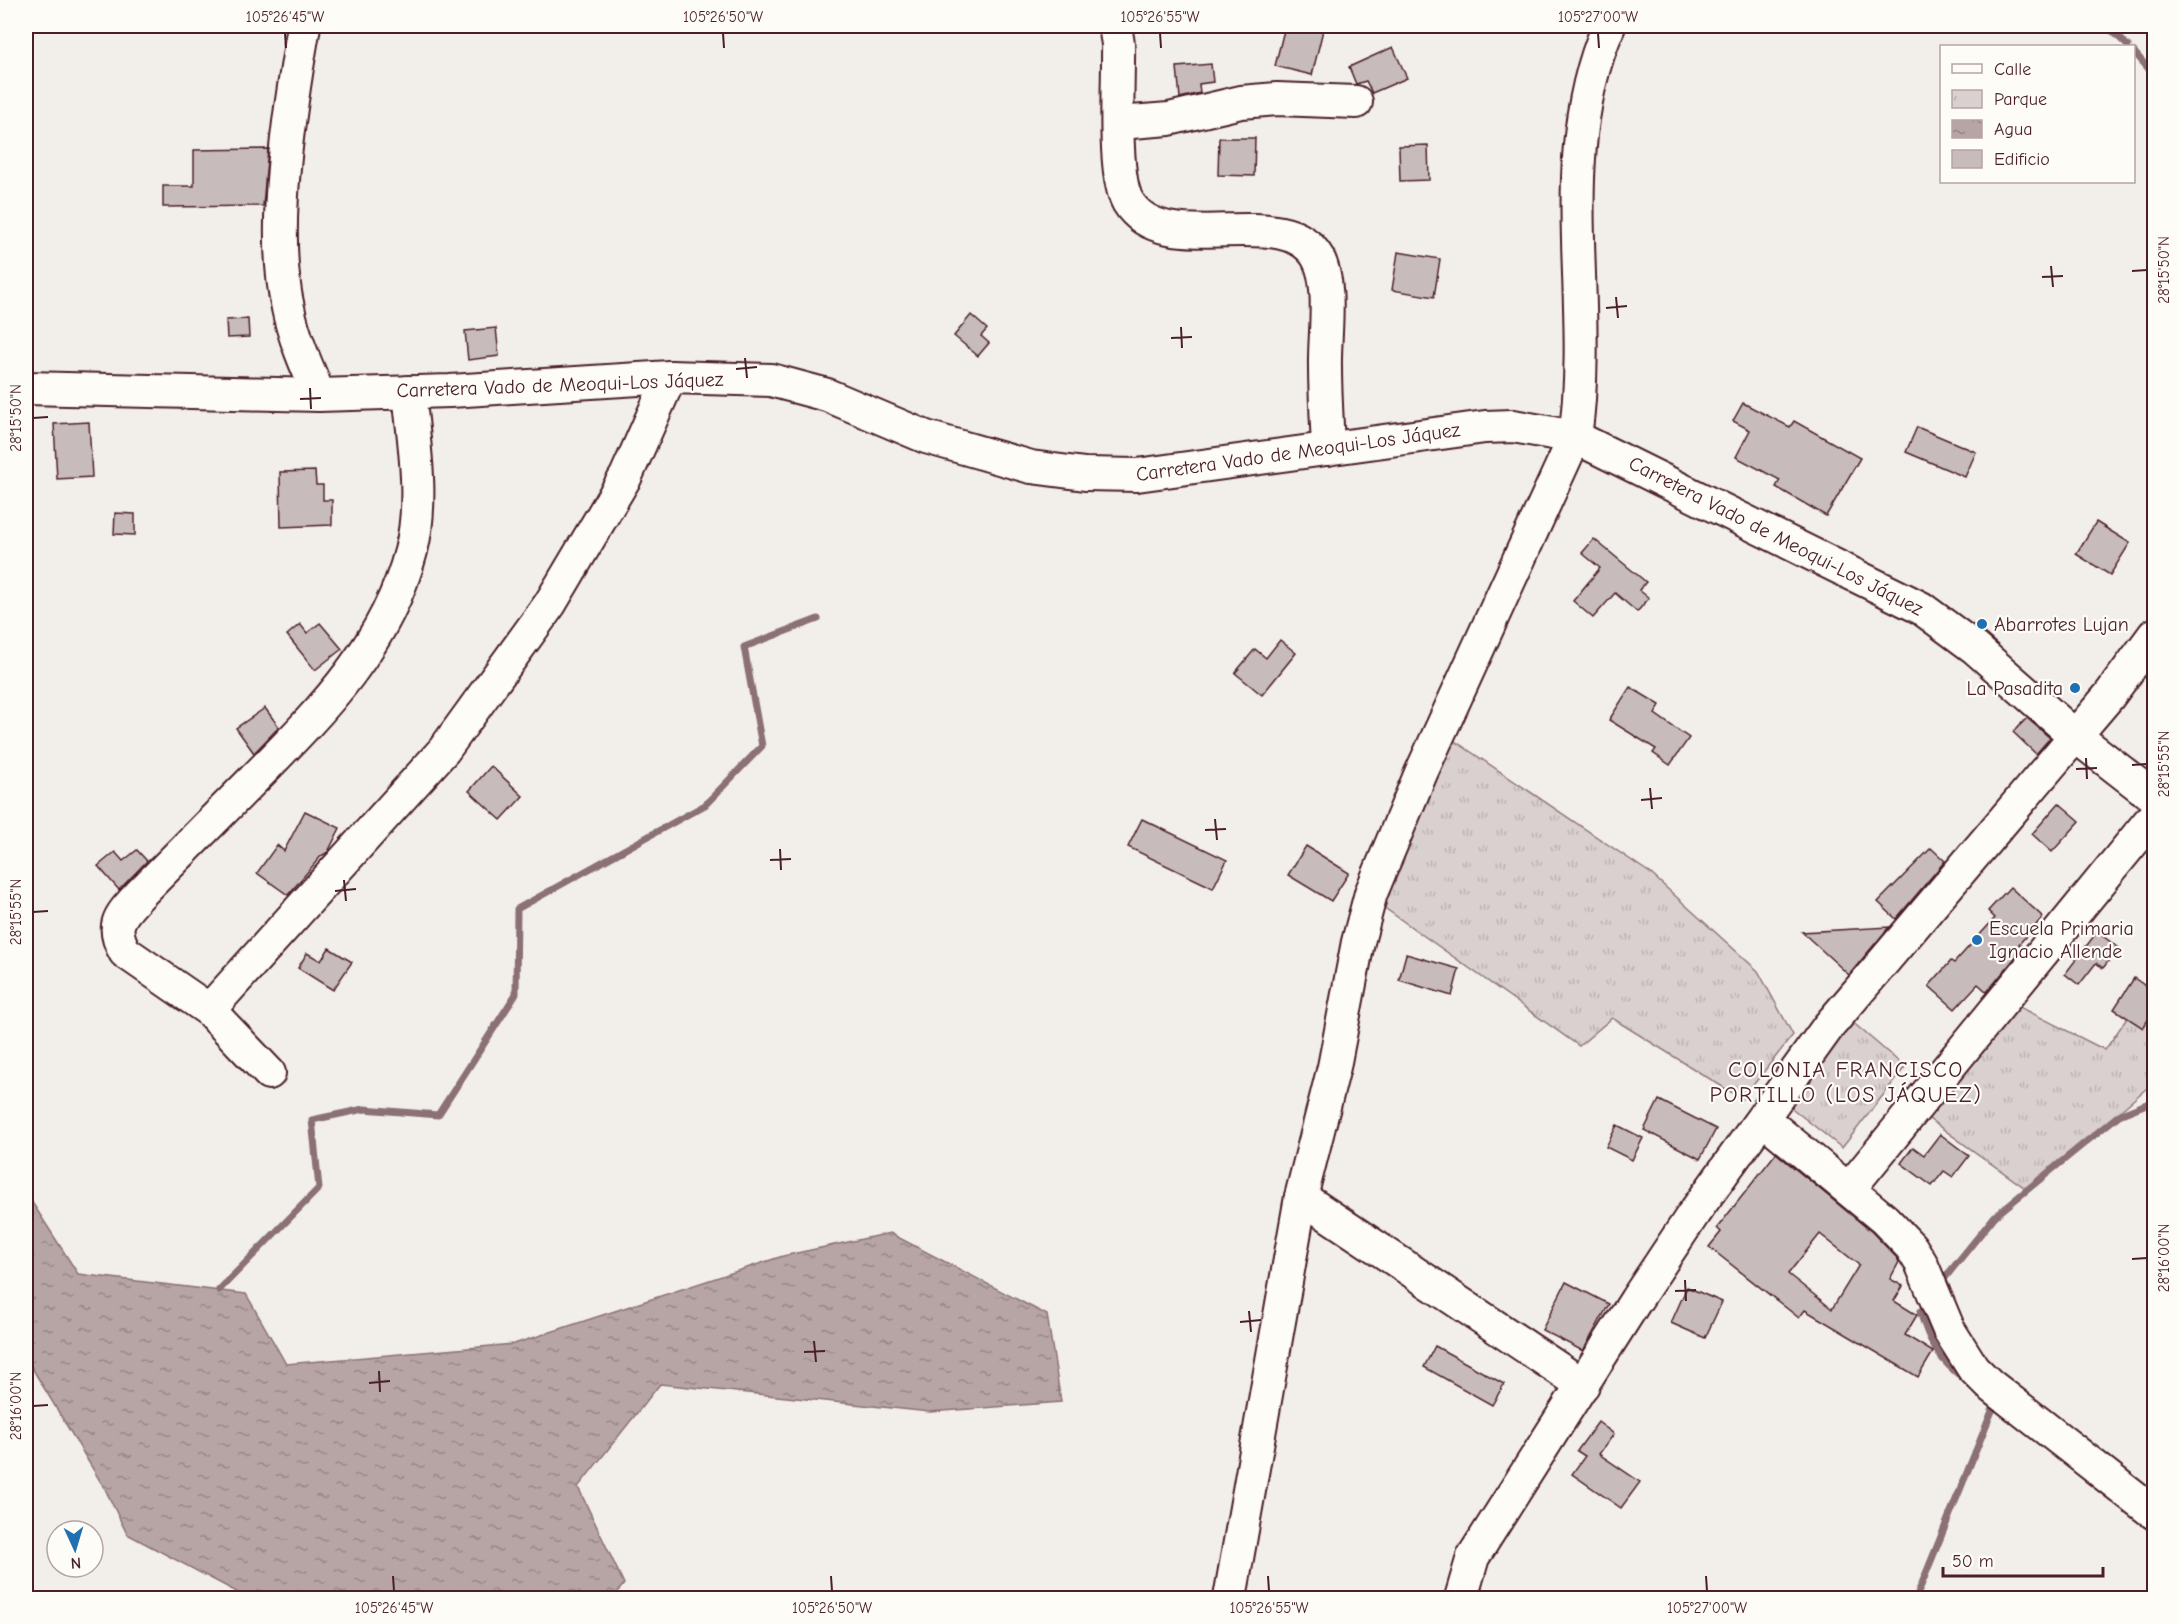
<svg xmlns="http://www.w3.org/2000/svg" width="2180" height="1624" viewBox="0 0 2180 1624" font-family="'Comic Neue',sans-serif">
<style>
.park{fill:url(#park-tufts);stroke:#92787d;stroke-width:1.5}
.water{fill:url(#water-ripples);stroke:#8b6f75;stroke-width:1.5}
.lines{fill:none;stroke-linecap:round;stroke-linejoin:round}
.stream{stroke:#8b6f75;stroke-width:7}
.building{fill:#c8bbbb;stroke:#4a1f2b;stroke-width:1.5;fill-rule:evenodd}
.minor-casing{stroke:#4a1f2b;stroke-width:36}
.minor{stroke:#fdfcf7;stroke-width:32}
.ticks{fill:none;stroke:#4a1f2b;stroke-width:2}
.poi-dot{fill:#1f6fb2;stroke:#fdfcf7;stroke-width:2}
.labels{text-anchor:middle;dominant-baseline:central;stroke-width:4.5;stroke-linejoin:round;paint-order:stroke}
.street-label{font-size:20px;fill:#4a1f2b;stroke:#fdfcf7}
.poi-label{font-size:20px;fill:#4a1f2b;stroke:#fdfcf7;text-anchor:start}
.quarter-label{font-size:22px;letter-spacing:1.5px;fill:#4a1f2b;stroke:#fdfcf7}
.neatline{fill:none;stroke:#4a1f2b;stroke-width:2}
.ticks-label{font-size:15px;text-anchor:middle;fill:#4a1f2b}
</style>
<defs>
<pattern id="park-tufts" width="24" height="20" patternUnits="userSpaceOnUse" patternTransform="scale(1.5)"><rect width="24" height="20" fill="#d9d0cf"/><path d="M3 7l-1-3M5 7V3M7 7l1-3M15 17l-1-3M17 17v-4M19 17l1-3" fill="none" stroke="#bcb2b2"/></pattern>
<pattern id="water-ripples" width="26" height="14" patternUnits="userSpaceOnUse" patternTransform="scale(1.5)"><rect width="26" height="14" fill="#b7a5a6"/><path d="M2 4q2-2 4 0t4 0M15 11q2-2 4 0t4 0" fill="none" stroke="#978687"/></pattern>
</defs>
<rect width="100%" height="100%" fill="#f2efeb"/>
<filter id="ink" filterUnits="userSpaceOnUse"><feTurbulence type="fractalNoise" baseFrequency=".0167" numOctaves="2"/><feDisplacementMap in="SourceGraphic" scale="12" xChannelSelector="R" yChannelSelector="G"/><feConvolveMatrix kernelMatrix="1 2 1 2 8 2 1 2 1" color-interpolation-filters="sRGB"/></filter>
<g filter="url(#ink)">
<g class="park">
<polygon points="1449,737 1650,873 1758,971 1793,1035 1742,1099 1612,1018 1579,1046 1379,904"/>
<polygon points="2154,979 2154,1082 2028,1190 1925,1116 2020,1007 2105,1050"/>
<polygon points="1850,1020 1905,1067 1842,1148 1784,1102"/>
</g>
<polygon class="water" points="26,1193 78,1274 246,1294 286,1364 514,1344 783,1256 890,1233 1047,1315 1061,1402 930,1412 660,1384 578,1487 624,1584 613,1598 248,1598 127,1534 105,1489 26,1358"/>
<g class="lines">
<g class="stream">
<polyline points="2107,26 2128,46"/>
<polyline points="2134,52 2154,75"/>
<polyline points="1944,1279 1995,1216 2119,1115 2154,1101"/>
<polyline points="219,1290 319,1188 312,1120 364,1109 438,1115 516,994 517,909 705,805 762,746 744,647 818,619"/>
<path d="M1920,1311C1929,1342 1939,1361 1966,1380"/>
<polyline points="1916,1598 1994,1406 1990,1401"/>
</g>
</g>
<g class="building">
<polygon points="1285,26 1324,26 1312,75 1275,66"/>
<polygon points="1393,47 1407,78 1372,93 1366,81 1356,84 1349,67"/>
<polygon points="1211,64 1213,82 1199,84 1200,93 1180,98 1177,67"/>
<polygon points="1219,138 1255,138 1254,176 1218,175"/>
<polygon points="1428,145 1429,180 1400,181 1399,146"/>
<polygon points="268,149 263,206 163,207 163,186 194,186 194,150"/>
<polygon points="1398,252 1440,259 1434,297 1392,290"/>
<polygon points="971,315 987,329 981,336 989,343 978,356 954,336"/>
<polygon points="248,319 249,337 227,338 226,320"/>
<polygon points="496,328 499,356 468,360 465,331"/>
<polygon points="1743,403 1790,427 1794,421 1860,458 1826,516 1776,487 1780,480 1736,457 1750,430 1733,421"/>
<polygon points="89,422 92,477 57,479 54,424"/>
<polygon points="1917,427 1976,452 1965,477 1906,452"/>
<polygon points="315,471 316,485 323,485 323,500 332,500 332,525 281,527 280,472"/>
<polygon points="115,513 135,514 135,535 114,534"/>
<polygon points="2096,522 2130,543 2110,575 2076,554"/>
<polygon points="1594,539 1646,582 1639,590 1649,598 1637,612 1615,593 1593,618 1573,601 1600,568 1582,553"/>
<polygon points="320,623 342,649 315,670 287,635 300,624 307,633"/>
<polygon points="1280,640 1296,653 1262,695 1235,673 1255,649 1266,658"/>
<polygon points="1630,687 1660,705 1655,714 1689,738 1670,765 1653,753 1656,749 1609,720"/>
<polygon points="265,708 279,727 254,753 236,728"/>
<polygon points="2027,718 2050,738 2036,754 2013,732"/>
<polygon points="491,766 523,796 501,820 469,791"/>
<polygon points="2059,803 2080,821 2052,852 2032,834"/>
<polygon points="305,811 340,828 328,852 321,856 288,895 257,873 277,845 284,851"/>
<polygon points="1142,819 1227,860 1213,888 1128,847"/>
<polygon points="1306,846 1349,873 1331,901 1288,875"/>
<polygon points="1931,848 1945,861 1896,919 1878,902"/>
<polygon points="137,850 147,861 119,890 98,866 115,852 123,861"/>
<polygon points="2010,887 2043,917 2019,944 2023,948 1987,992 1978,984 1955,1009 1929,986 1951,961 1954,963 1995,918 1988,911"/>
<polygon points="1889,927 1849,975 1802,932"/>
<polygon points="2097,932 2119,948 2103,968 2096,963 2079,985 2065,974"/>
<polygon points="329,948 352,962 333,990 298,968 307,953 321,961"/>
<polygon points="1406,954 1459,969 1452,996 1399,980"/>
<polygon points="2134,978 2154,992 2154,1010 2143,1028 2114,1009"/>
<polygon points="1659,1100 1716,1129 1700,1159 1644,1130"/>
<polygon points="1617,1125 1643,1138 1632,1160 1606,1147"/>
<polygon points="1940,1134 1969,1156 1953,1177 1944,1171 1932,1186 1901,1163 1913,1147 1924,1155"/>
<path d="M1776,1153L1872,1232L1897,1258L1899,1262L1890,1279L1903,1286L1894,1301L1917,1315L1905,1335L1933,1352L1918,1377L1805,1310L1799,1318L1709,1247L1721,1232L1717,1228ZM1820,1234L1859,1265L1832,1309L1788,1274Z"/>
<polygon points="1566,1282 1609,1304 1583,1351 1542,1330"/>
<polygon points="1687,1287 1722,1302 1705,1338 1671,1323"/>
<polygon points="1435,1346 1504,1384 1492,1405 1424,1367"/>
<polygon points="1598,1422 1614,1434 1599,1454 1640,1482 1621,1508 1572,1474 1585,1456 1577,1451"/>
</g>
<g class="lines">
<g class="minor-casing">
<g id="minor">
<path d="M304,26C290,106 270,229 288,308C294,338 307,367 319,395"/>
<path d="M1115,26L1118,44C1119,79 1112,175 1128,202C1165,263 1285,198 1318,258C1333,285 1324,336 1325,367C1325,394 1327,421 1328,449"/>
<polyline points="1119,123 1169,119 1241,102 1277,99 1356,102"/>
<polyline points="26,388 319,395 450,391 670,377 771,380 827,395 926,437 1031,467 1085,474 1137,475 1485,427 1513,426 1575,437 1921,608 1975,648 2074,735 2154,797"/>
<polyline points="209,1010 444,750 550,604 626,476 670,377"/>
<path d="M269,1073L209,1010L125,952C109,924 121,915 140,894C178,856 215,818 253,780C320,712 386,647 411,551C424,501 414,443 409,392"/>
<polyline points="1763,1119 1884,1219 1911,1247 1921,1263 1949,1330 1973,1368 1989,1384 2154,1513"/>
<polyline points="1849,1189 2154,816"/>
<polyline points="1301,1197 1583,1385"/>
<path d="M1230,1598L1301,1197L1334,1067L1358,942L1371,893L1421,773L1575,437C1595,300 1551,157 1609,26"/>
<polyline points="1461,1598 1473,1557 1636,1300 1694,1213 1828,1027 2109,696 2154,635"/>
</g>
</g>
<use href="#minor" class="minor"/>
</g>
</g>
<path class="ticks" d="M285,33L286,48M723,33L724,48M1160,33L1161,48M1598,33L1599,48M2051,266L2053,287M2132,271L2147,270M2042,277L2063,276M1616,297L1618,318M1606,308L1627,306M1181,327L1182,348M1171,338L1192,337M745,358L747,378M736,369L757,367M310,388L311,409M300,399L321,398M33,418L48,417M2086,758L2087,779M2132,765L2147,764M2076,769L2097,768M1650,788L1652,809M1641,800L1662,798M1215,819L1217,840M1205,830L1226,829M780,849L781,870M770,860L791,859M344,880L346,901M335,891L356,889M33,912L48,911M2132,1259L2147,1258M1685,1280L1686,1301M1675,1291L1696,1290M1249,1311L1251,1332M1240,1322L1261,1320M814,1341L816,1362M804,1352L825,1351M379,1371L380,1392M369,1383L390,1381M33,1406L48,1405M393,1576L394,1591M831,1576L832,1591M1268,1576L1269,1591M1706,1576L1707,1591"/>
<g class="poi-dot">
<circle cx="1982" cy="624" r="6"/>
<circle cx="2075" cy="688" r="6"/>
<circle cx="1977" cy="940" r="6"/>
</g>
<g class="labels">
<g class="street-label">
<text transform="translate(560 385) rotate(-2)">Carretera Vado de Meoqui-Los Jáquez</text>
<text transform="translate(1298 452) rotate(-8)">Carretera Vado de Meoqui-Los Jáquez</text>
<text transform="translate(1776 536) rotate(27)">Carretera Vado de Meoqui-Los Jáquez</text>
</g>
<g class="poi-label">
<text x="1994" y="624">Abarrotes Lujan</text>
<text x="2063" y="688" text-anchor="end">La Pasadita</text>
<text x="1989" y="928">Escuela Primaria<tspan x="1989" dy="23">Ignacio Allende</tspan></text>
</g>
<g class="quarter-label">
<text x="1846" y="1070">COLONIA FRANCISCO<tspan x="1846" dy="25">PORTILLO (LOS JÁQUEZ)</tspan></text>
</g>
</g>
<rect width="2180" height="1624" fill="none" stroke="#fdfcf7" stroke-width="66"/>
<rect x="1940" y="45" width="195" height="138" fill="#fdfcf7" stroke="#b5a4a5" stroke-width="1.5"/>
<rect x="1952" y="64" width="30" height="9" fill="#fdfcf7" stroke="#b5a4a5" stroke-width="1.5"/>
<text x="1994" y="75" font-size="18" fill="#4a1f2b">Calle</text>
<rect x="1952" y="90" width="30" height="18" fill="url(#park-tufts)" stroke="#b5a4a5" stroke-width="1.5"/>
<text x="1994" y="105" font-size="18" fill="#4a1f2b">Parque</text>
<rect x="1952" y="120" width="30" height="18" fill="url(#water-ripples)" stroke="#b5a4a5" stroke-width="1.5"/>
<text x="1994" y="135" font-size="18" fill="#4a1f2b">Agua</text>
<rect x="1952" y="150" width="30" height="18" fill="#c8bbbb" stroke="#b5a4a5" stroke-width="1.5"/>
<text x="1994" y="165" font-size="18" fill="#4a1f2b">Edificio</text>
<g transform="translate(75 1549) rotate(176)"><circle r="28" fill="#fdfcf7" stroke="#b5a4a5" stroke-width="1.5"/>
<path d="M0-4.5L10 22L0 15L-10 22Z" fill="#1f6fb2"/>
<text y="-9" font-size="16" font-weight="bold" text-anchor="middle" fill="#4a1f2b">N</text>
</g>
<path d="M1943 1567v9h160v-9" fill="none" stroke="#4a1f2b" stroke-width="3"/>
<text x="1952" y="1567" font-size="18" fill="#4a1f2b" stroke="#fdfcf7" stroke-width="4.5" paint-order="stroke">50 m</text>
<rect x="33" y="33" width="2114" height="1558" class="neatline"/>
<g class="ticks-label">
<text x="285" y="22">105°26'45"W</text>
<text x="723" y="22">105°26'50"W</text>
<text x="1160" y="22">105°26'55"W</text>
<text x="1598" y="22">105°27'00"W</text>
<text transform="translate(2164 270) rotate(-90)" y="5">28°15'50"N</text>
<text transform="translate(16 418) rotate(-90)" y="5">28°15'50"N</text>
<text transform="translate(2164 764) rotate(-90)" y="5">28°15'55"N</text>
<text transform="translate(16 912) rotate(-90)" y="5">28°15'55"N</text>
<text transform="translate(2164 1258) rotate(-90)" y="5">28°16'00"N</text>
<text transform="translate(16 1406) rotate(-90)" y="5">28°16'00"N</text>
<text x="394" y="1613">105°26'45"W</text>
<text x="832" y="1613">105°26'50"W</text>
<text x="1269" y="1613">105°26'55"W</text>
<text x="1707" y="1613">105°27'00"W</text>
</g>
</svg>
